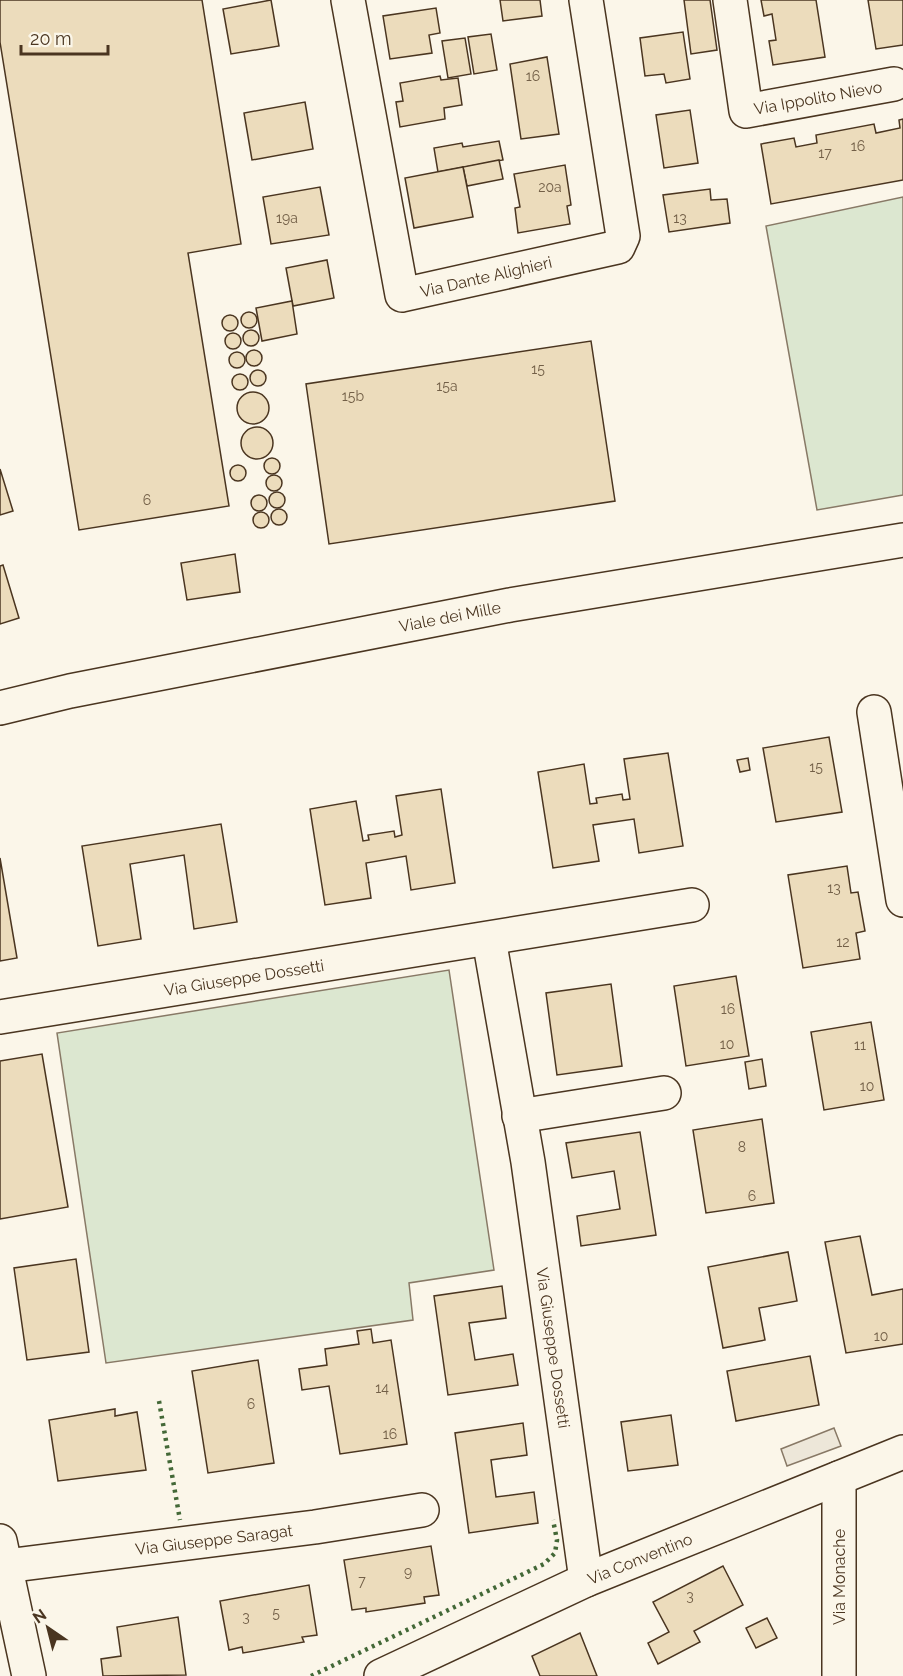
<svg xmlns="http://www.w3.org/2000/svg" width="903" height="1676" viewBox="0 0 903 1676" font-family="Raleway,sans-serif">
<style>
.green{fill:#dce7d0;stroke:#887966;stroke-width:1.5}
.parking{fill:#ede7d9;stroke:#887966;stroke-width:1.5}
.building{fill:#ecdcbc;stroke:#4a3520;stroke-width:1.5}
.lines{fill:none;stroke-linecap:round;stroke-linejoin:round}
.minor-casing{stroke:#4a3520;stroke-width:36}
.major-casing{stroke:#4a3520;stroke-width:36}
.minor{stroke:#fbf6e9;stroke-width:33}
.major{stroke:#fbf6e9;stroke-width:33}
.hedge{stroke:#436837;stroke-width:4.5;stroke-dasharray:3 4.5;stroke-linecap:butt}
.labels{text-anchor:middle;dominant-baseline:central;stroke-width:4.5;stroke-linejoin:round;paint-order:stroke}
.number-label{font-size:14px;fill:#725f47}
.street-label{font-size:16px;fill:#4a3520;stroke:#fbf6e9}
</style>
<rect width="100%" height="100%" fill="#fbf6e9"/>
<g class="green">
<polygon points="903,197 903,495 817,510 766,226"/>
<polygon points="449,970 494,1270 409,1283 413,1320 106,1363 57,1033"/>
</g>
<polygon class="parking" points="834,1428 841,1446 787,1466 781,1449"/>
<g class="building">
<polygon points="0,0 202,0 241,244 188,253 229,506 79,530 0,42"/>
<polygon points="271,0 279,46 231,54 223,9"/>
<polygon points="500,0 540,0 542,16 503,21"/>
<polygon points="684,0 710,0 717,50 691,54"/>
<polygon points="761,0 816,0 825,57 773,65 769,41 776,40 772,14 764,16"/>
<polygon points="868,0 903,0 903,45 876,49"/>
<polygon points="436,8 440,33 429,35 432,53 390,59 383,16"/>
<polygon points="683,32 690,79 666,83 664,74 645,76 640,38"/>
<polygon points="491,34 497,70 474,74 468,37"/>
<polygon points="465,38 471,74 448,78 442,41"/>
<polygon points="547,57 559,134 521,139 510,64"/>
<polygon points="440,76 441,80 458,78 462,105 444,108 445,119 400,127 396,102 403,101 400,83"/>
<polygon points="305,102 313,149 252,160 244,113"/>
<polygon points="690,110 698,163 664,168 656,115"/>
<polygon points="903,119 903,180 771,204 761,144 794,138 796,147 817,143 816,135 874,124 876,133 900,128 899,120"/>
<polygon points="499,141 503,160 438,172 434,148 462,143 463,147"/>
<polygon points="499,160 503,179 467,186 463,167"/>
<polygon points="565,165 571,205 567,206 570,224 518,233 515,208 520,207 514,174"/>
<polygon points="463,167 473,217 414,228 405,178"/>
<polygon points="320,187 329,235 271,244 263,197"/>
<polygon points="710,189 711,200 727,199 730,223 669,232 663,195"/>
<polygon points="327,260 334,298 293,306 286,268"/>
<polygon points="292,301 297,334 262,341 256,308"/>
<circle cx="249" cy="320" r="8"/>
<circle cx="230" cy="323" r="8"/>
<circle cx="251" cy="338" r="8"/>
<circle cx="233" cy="341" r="8"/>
<polygon points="591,341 615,501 329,544 306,384"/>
<circle cx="254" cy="358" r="8"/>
<circle cx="237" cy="360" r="8"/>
<circle cx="258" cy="378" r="8"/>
<circle cx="240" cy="382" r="8"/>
<circle cx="253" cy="408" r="16"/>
<circle cx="257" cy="443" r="16"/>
<circle cx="272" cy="466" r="8"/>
<circle cx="238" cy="473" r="8"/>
<polygon points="0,469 13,511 0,515"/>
<circle cx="274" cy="483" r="8"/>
<circle cx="277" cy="500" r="8"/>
<circle cx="259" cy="503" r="8"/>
<circle cx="279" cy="517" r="8"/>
<circle cx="261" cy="520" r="8"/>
<polygon points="235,554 240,592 187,600 181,563"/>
<polygon points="3,565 19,618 0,624 0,566"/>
<polygon points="829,737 842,812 776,822 763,748"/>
<polygon points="668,753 683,846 639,853 634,819 593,825 599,861 553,868 538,772 584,764 590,804 597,803 596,798 622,794 623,800 630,799 624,759"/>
<polygon points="748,758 750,770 740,772 737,760"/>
<polygon points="441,789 455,883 411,890 406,856 366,863 371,898 325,905 310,809 356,801 363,841 369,840 368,835 394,831 395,837 402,835 396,796"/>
<polygon points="221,824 237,922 194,929 184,855 130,864 141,939 98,946 82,846"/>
<polygon points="0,858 17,958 0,961"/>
<polygon points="847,866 851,893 858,892 865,931 856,933 860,959 803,968 788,875"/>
<polygon points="736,976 749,1056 686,1066 674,986"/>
<polygon points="611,984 622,1066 557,1075 546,993"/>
<polygon points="871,1022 884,1100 824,1110 811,1032"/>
<polygon points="42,1054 68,1207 0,1219 0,1061"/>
<polygon points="762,1059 766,1086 749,1089 745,1062"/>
<polygon points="762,1119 774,1203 706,1213 693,1130"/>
<polygon points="640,1132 656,1235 581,1246 577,1216 620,1209 614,1171 572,1178 566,1143"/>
<polygon points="860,1236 872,1295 903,1289 903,1344 846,1353 825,1242"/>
<polygon points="788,1252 797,1301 759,1308 765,1340 723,1348 708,1267"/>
<polygon points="76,1259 89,1352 27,1360 14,1268"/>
<polygon points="502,1286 506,1318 469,1323 475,1360 513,1354 518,1385 448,1395 434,1296"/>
<polygon points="371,1329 373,1343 391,1340 407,1444 340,1454 329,1386 302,1390 299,1369 327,1365 325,1349 359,1344 357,1331"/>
<polygon points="810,1356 819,1405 736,1421 727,1371"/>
<polygon points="258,1360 274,1463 208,1473 192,1371"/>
<polygon points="115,1409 115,1416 137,1412 146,1470 58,1481 49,1420"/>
<polygon points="671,1415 678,1465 628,1471 621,1422"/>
<polygon points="523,1423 527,1455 491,1460 496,1497 534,1492 538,1523 469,1533 455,1433"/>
<polygon points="431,1546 439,1595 424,1597 425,1603 366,1612 366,1608 352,1610 344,1560"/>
<polygon points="723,1566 743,1605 694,1631 700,1642 658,1664 648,1643 669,1632 653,1602"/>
<polygon points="309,1585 317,1635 302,1637 304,1642 243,1653 242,1647 229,1650 220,1601"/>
<polygon points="178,1617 186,1675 103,1676 101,1659 121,1656 117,1627"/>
<polygon points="767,1618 777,1638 756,1648 746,1628"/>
<polygon points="580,1633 597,1676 540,1676 532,1656"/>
</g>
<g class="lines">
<g class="minor-casing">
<g id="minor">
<polyline points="348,0 402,295 618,247 623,236 586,0"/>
<polyline points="730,0 746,111 894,84"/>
<polyline points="874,712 903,900"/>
<polyline points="489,939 528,1162 586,1580"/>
<polyline points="0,1017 692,905"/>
<polyline points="519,1116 664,1093"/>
<polyline points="0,1541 29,1676"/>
<polyline points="6,1566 315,1527 422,1510"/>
<polyline points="381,1676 586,1580 903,1452"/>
<polyline points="839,1676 839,1478"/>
</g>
</g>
<g class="major-casing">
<polyline id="major" points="0,708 70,691 510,605 903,540"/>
</g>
<use href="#minor" class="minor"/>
<use href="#major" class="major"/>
<g class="hedge">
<polyline points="159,1401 180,1520"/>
<polyline points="311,1676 544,1564 555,1553 557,1540 553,1520"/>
</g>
</g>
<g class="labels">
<g class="number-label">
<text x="533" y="76">16</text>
<text x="858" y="146">16</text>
<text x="825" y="153">17</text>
<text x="550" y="187">20a</text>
<text x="287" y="218">19a</text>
<text x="680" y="218">13</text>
<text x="538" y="369">15</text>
<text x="447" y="386">15a</text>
<text x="353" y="396">15b</text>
<text x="147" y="500">6</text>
<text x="816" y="767">15</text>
<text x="834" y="888">13</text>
<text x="843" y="942">12</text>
<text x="728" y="1009">16</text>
<text x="727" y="1044">10</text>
<text x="860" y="1045">11</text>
<text x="867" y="1086">10</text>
<text x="742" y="1147">8</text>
<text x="752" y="1196">6</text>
<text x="881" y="1336">10</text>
<text x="382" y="1388">14</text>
<text x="251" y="1404">6</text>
<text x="390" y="1434">16</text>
<text x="408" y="1572">9</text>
<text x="362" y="1581">7</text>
<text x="690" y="1596">3</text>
<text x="276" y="1613">5</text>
<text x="246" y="1617">3</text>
</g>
<g class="street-label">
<text transform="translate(818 98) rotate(-10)">Via Ippolito Nievo</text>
<text transform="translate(486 277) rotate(-13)">Via Dante Alighieri</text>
<text transform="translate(450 617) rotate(-11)">Viale dei Mille</text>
<text transform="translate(244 978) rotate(-9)">Via Giuseppe Dossetti</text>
<text transform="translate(553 1348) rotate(82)">Via Giuseppe Dossetti</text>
<text transform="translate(214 1540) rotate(-7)">Via Giuseppe Saragat</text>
<text transform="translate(640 1559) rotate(-22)">Via Conventino</text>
<text transform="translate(839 1577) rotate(-90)">Via Monache</text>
</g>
</g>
<g transform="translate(48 1628) rotate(325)" stroke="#fbf6e9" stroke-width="4.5" paint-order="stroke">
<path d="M0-4.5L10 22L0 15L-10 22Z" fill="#4a3520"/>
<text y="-9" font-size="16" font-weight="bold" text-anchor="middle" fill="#4a3520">N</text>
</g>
<path d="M21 45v9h87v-9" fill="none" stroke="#4a3520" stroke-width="3"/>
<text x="30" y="45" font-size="18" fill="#4a3520" stroke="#fbf6e9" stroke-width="4.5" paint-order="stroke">20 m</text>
</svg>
